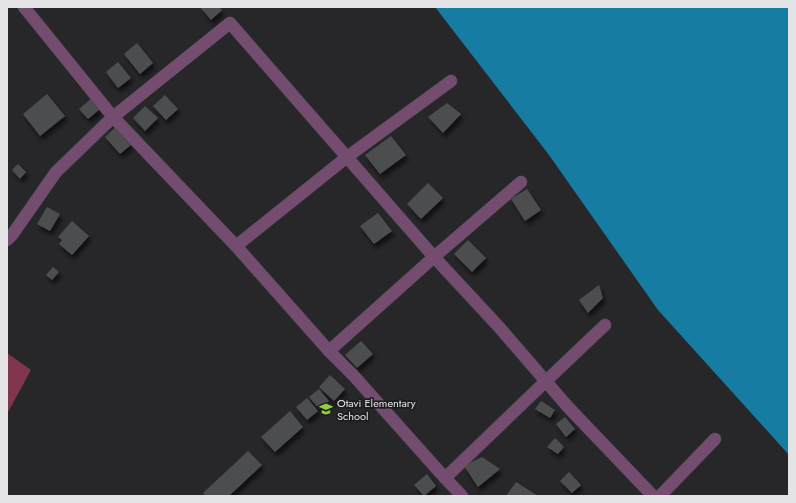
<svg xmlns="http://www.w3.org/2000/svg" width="796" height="503" viewBox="0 0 796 503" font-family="Jost,sans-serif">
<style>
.forest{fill:#7f364c}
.water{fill:#167ca2}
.building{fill:#4c4e50;filter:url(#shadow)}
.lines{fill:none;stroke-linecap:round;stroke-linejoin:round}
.minor-casing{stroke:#454447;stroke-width:13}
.minor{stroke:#734c70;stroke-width:12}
.labels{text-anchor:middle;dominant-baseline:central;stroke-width:3.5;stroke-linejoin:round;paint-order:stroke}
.poi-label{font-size:11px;fill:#e4e3e5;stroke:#1d1d1f;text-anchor:start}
</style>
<defs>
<filter id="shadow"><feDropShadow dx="2.5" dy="4.5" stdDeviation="2" flood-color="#0009"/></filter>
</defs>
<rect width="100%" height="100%" fill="#272629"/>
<polygon class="forest" points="7,353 31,370 7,414"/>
<polygon class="water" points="435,7 789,7 789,455 658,310 549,155"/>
<g class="building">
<polygon points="200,7 219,7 222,10 211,20"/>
<polygon points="137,43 153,63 140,74 124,54"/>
<polygon points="118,62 131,78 118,88 106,72"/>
<polygon points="47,94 65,116 40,136 23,114"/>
<polygon points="165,95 178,109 166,120 153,106"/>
<polygon points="92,98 100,109 88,119 79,109"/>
<polygon points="447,103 461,114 443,133 428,117"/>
<polygon points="145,106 158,118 145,131 133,118"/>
<polygon points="116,127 132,144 120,154 105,137"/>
<polygon points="391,136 406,155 380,174 365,155"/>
<polygon points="18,164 26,172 20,179 12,170"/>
<polygon points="428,183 443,198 421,219 407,204"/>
<polygon points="527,189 541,210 525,221 511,199"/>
<polygon points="47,207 60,214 50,231 37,224"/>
<polygon points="378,213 392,231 374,244 360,226"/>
<polygon points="72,221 89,236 72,255 59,244 62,240 58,237"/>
<polygon points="468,240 486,258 472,272 454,254"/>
<polygon points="53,267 59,272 52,280 46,275"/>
<polygon points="599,285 603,298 588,313 579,300"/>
<polygon points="361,341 373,354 357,368 345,355"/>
<polygon points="330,375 345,389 334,401 319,387"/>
<polygon points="319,389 329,401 319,409 309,397"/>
<polygon points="307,398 318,411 307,420 296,407"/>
<polygon points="541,401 555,410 550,418 535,409"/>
<polygon points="290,411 303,427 275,452 261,437"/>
<polygon points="565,417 575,429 566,437 556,424"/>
<polygon points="555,438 564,447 558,454 547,447"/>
<polygon points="248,451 262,465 229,496 206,496 203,493"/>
<polygon points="482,457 500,469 478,487 464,466"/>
<polygon points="569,472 581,485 572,493 560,481"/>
<polygon points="427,474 436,486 424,496 414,485"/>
<polygon points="516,482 538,496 506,496"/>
</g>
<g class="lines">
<g class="minor-casing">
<g id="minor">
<polyline points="24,7 113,117 236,246 329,351 353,375 445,478 462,496"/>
<polyline points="7,240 12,235 56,172 113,117 230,23 434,257 499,327 568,407 653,496"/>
<polyline points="236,246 347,157 451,81"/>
<polyline points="329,351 434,257 521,182"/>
<polyline points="445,478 546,381 605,325"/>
<polyline points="660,496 715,439"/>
</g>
</g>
<use href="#minor" class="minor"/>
</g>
<defs>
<g id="school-bare" transform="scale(1.08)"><path d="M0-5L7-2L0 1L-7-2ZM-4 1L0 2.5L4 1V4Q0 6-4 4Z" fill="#90cd41" stroke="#1d1d1f" stroke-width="2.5" paint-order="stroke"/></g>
</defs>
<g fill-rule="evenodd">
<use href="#school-bare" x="326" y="409"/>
</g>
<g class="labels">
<g class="poi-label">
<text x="337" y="403">Otavi Elementary<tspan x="337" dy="13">School</tspan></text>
</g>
</g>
<rect width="796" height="503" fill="none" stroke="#e4e3e5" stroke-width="16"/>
</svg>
